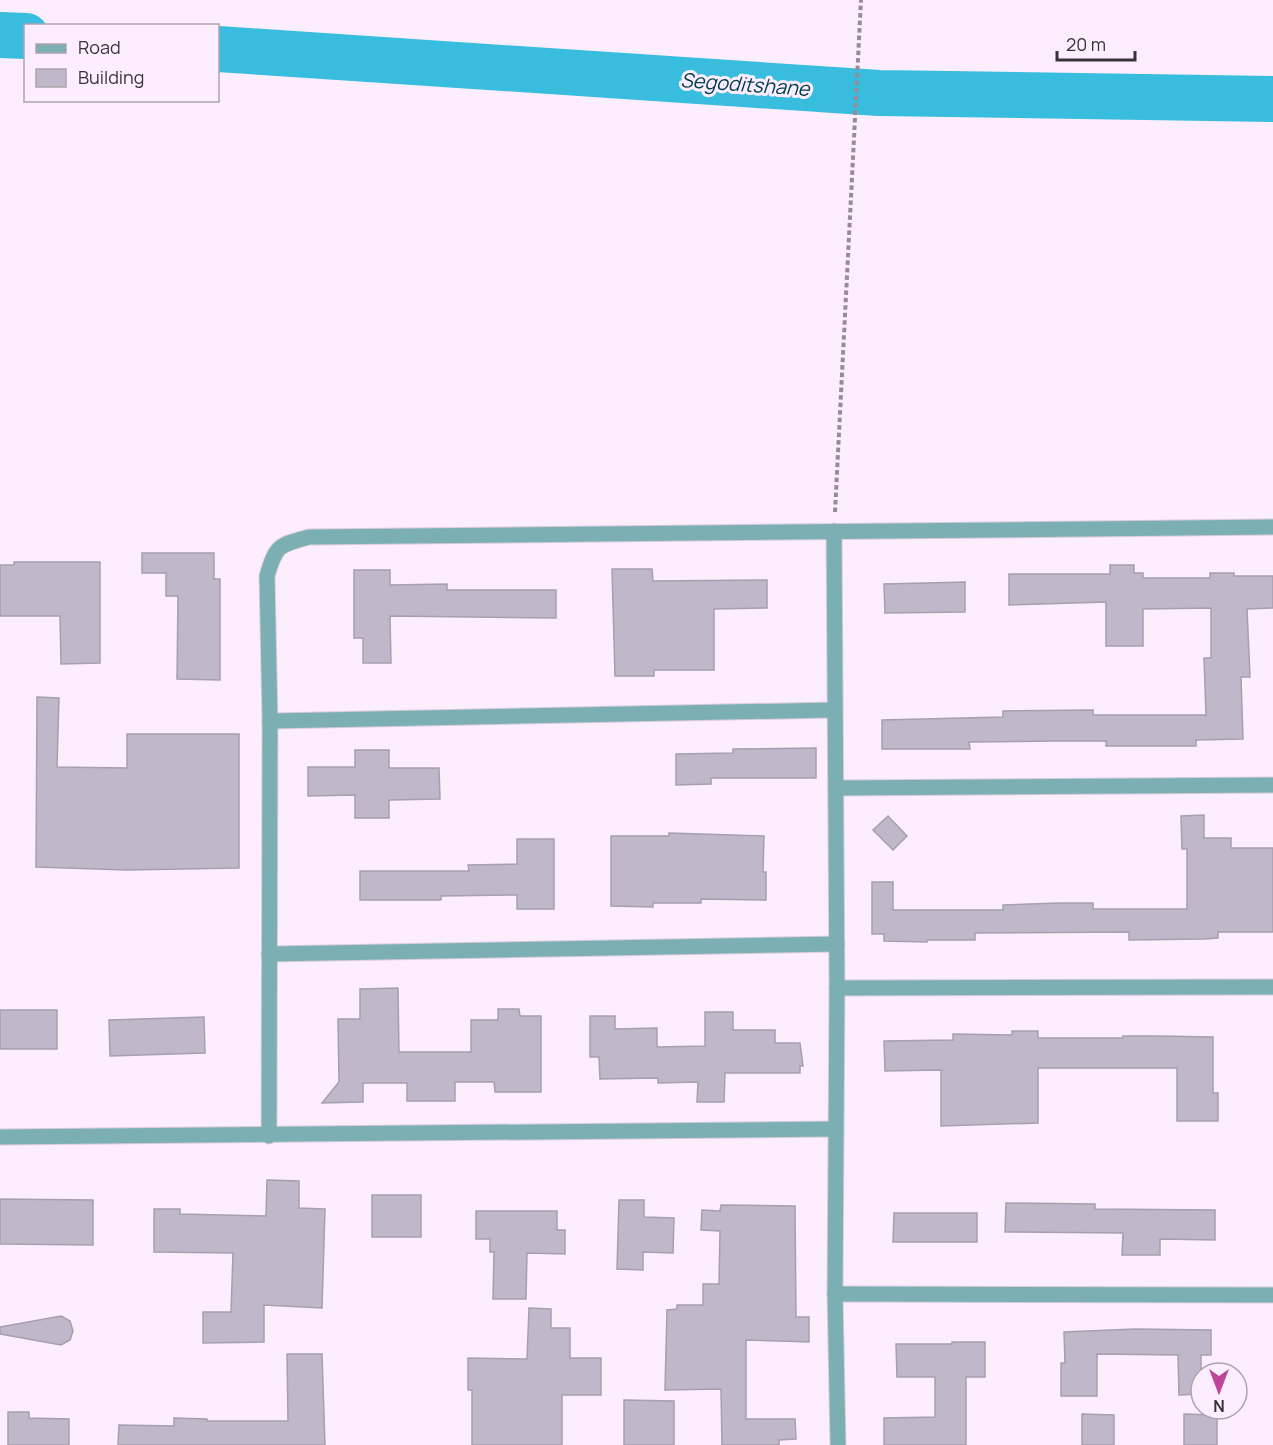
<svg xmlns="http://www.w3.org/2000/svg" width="1273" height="1445" viewBox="0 0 1273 1445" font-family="Manrope,sans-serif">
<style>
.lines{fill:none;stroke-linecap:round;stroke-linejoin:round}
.river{stroke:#39bdde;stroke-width:46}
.building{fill:#beb8ca;stroke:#a59fb0;stroke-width:1.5}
.minor-casing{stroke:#d9ccda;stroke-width:17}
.path{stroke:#968c97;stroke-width:4;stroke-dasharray:4.5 3;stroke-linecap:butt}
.minor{stroke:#7cafb3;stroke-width:15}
.labels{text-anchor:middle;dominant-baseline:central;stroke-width:6;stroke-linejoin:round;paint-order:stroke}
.water-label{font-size:20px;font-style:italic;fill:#013d4b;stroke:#fceefe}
</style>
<rect width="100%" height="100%" fill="#fceefe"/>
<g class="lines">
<g class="river">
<polyline points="0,35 26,36"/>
<polyline points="218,49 879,93 1273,99"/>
</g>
</g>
<g class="building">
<polygon points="142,553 214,553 214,579 220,579 220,680 177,679 178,596 166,596 166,573 142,573"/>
<polygon points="14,562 100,562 100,663 61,664 60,616 0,616 0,565 14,565"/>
<polygon points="1110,565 1134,565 1134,573 1143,573 1143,578 1210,578 1210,573 1234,573 1234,576 1273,576 1273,608 1247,609 1250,677 1241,677 1243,739 1196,740 1196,746 1106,746 1106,741 1056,741 969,742 970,749 882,749 882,720 1003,717 1003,711 1093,710 1093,715 1206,715 1204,658 1211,658 1211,608 1143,609 1143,646 1106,646 1106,602 1009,605 1009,574 1110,574"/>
<polygon points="612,569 652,569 653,581 767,580 767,608 714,609 714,670 654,670 654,676 615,676"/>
<polygon points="354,570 390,570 390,585 447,584 447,590 556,590 556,618 390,616 391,663 363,663 363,638 354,638"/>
<polygon points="965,582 965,612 885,613 884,584"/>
<polygon points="37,697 59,698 57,767 127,768 127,734 239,734 239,868 127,870 36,867"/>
<polygon points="816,748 816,778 711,778 711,784 676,785 676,754 733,753 733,749"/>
<polygon points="355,750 389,750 389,768 439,768 440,799 389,800 389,818 355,818 355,795 308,796 308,767 355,767"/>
<polygon points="1204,815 1204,838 1231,838 1231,848 1273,848 1273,932 1218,932 1218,938 1204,939 1129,940 1129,932 975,933 975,940 927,940 927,942 884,941 884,934 872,934 872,882 893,882 893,910 1003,910 1003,905 1058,903 1093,903 1093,909 1187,909 1187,849 1182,849 1181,816"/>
<polygon points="888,816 907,836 893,850 873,830"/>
<polygon points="669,833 764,836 763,872 766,872 766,900 701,899 701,903 653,903 653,907 611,906 611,836 669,836"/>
<polygon points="517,839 554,839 554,909 517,909 517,895 441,896 441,900 360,900 360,871 469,871 468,865 517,864"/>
<polygon points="398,988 399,1052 471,1052 471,1020 498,1020 498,1009 519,1009 520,1016 541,1016 541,1092 495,1092 494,1082 455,1082 455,1101 407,1101 407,1083 363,1083 363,1102 322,1103 339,1082 338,1019 360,1019 360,989"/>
<rect x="0" y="1010" width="57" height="39"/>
<polygon points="705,1012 733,1012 733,1030 775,1030 775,1043 800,1043 803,1066 800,1066 800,1073 725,1073 724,1102 697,1102 698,1082 658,1083 658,1078 600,1079 599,1057 590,1057 590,1016 615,1016 615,1029 657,1028 657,1047 705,1046"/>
<polygon points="204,1017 205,1053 110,1056 109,1020"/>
<polygon points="1012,1031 1038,1031 1038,1038 1123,1038 1123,1036 1158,1036 1213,1037 1213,1093 1218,1093 1218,1121 1177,1121 1177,1068 1038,1068 1038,1123 941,1126 941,1070 885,1071 884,1041 953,1040 953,1034 1012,1035"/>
<polygon points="267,1180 299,1181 299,1208 325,1209 322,1308 264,1305 264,1342 203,1343 203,1312 231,1312 233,1253 154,1252 154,1209 180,1209 180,1214 266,1216"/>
<rect x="372" y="1195" width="49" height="42"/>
<polygon points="0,1199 93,1200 93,1245 0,1244"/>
<polygon points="619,1200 644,1200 644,1217 674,1218 673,1253 643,1252 643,1270 617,1269"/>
<polygon points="1006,1203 1095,1204 1095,1209 1215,1210 1215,1240 1160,1239 1160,1255 1122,1255 1123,1233 1005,1232"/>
<polygon points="721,1205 795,1206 796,1317 809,1317 809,1342 746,1340 746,1419 795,1419 796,1439 779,1440 779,1445 722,1445 721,1389 665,1390 667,1310 677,1309 677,1305 703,1305 703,1284 719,1284 720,1231 701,1230 702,1210 720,1211"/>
<polygon points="476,1211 557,1211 557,1230 565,1230 565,1254 527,1253 526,1299 493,1299 494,1252 490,1252 490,1239 476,1239"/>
<polygon points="894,1213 977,1213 977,1242 893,1242"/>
<polygon points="529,1308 551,1309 551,1328 570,1328 570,1358 601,1358 601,1395 562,1395 562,1445 472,1445 472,1390 468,1390 468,1358 527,1359"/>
<polygon points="61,1316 70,1321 73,1331 70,1340 61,1345 0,1334 0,1327"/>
<polygon points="1136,1329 1211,1330 1211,1355 1201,1355 1201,1394 1179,1395 1178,1355 1097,1354 1097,1396 1061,1396 1061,1363 1065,1363 1064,1332"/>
<polygon points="952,1342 985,1342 985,1377 966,1377 966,1445 884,1445 884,1418 935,1417 935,1377 897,1377 896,1344 952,1344"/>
<polygon points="287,1354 322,1354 325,1445 118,1445 119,1425 174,1426 174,1418 207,1419 207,1421 288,1421"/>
<polygon points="624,1400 674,1401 674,1445 624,1445"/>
<polygon points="8,1412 29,1412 29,1418 69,1419 69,1445 8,1445"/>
<polygon points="1082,1414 1114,1415 1114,1445 1082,1445"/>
<polygon points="1184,1414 1217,1415 1217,1445 1184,1445"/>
</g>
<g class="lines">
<g class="minor-casing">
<g id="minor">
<polyline points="834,531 837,988 835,1294 838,1445"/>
<polyline points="270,721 834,710"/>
<polyline points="836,788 1273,785"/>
<polyline points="269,954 837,944"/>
<polyline points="837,988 1273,987"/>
<path d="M269,1136L270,721L267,576C276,545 279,545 309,537L1273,527"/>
<polyline points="0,1137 835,1129"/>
<polyline points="835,1294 1273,1295"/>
</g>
</g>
<polyline class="path" points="835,512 861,0"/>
<use href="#minor" class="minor"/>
</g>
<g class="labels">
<g class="water-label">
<text transform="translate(745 84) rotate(4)">Segoditshane</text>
</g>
</g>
<rect x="24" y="24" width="195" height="78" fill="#fceefe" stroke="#aea3af" stroke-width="1.5"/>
<rect x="36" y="44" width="30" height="9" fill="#7cafb3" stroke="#aea3af" stroke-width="1.5"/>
<text x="78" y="54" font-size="18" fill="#383338">Road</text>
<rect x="36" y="69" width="30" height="18" fill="#beb8ca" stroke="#aea3af" stroke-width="1.5"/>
<text x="78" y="84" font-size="18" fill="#383338">Building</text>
<g transform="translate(1219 1391) rotate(180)"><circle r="28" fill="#fceefe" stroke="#aea3af" stroke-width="1.5"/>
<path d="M0-4.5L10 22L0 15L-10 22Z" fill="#bf4598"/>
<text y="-9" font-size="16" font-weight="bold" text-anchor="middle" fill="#383338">N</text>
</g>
<path d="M1057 51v9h78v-9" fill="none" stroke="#383338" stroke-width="3"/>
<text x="1066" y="51" font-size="18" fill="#383338" stroke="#fceefe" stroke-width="4.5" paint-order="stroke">20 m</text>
</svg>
